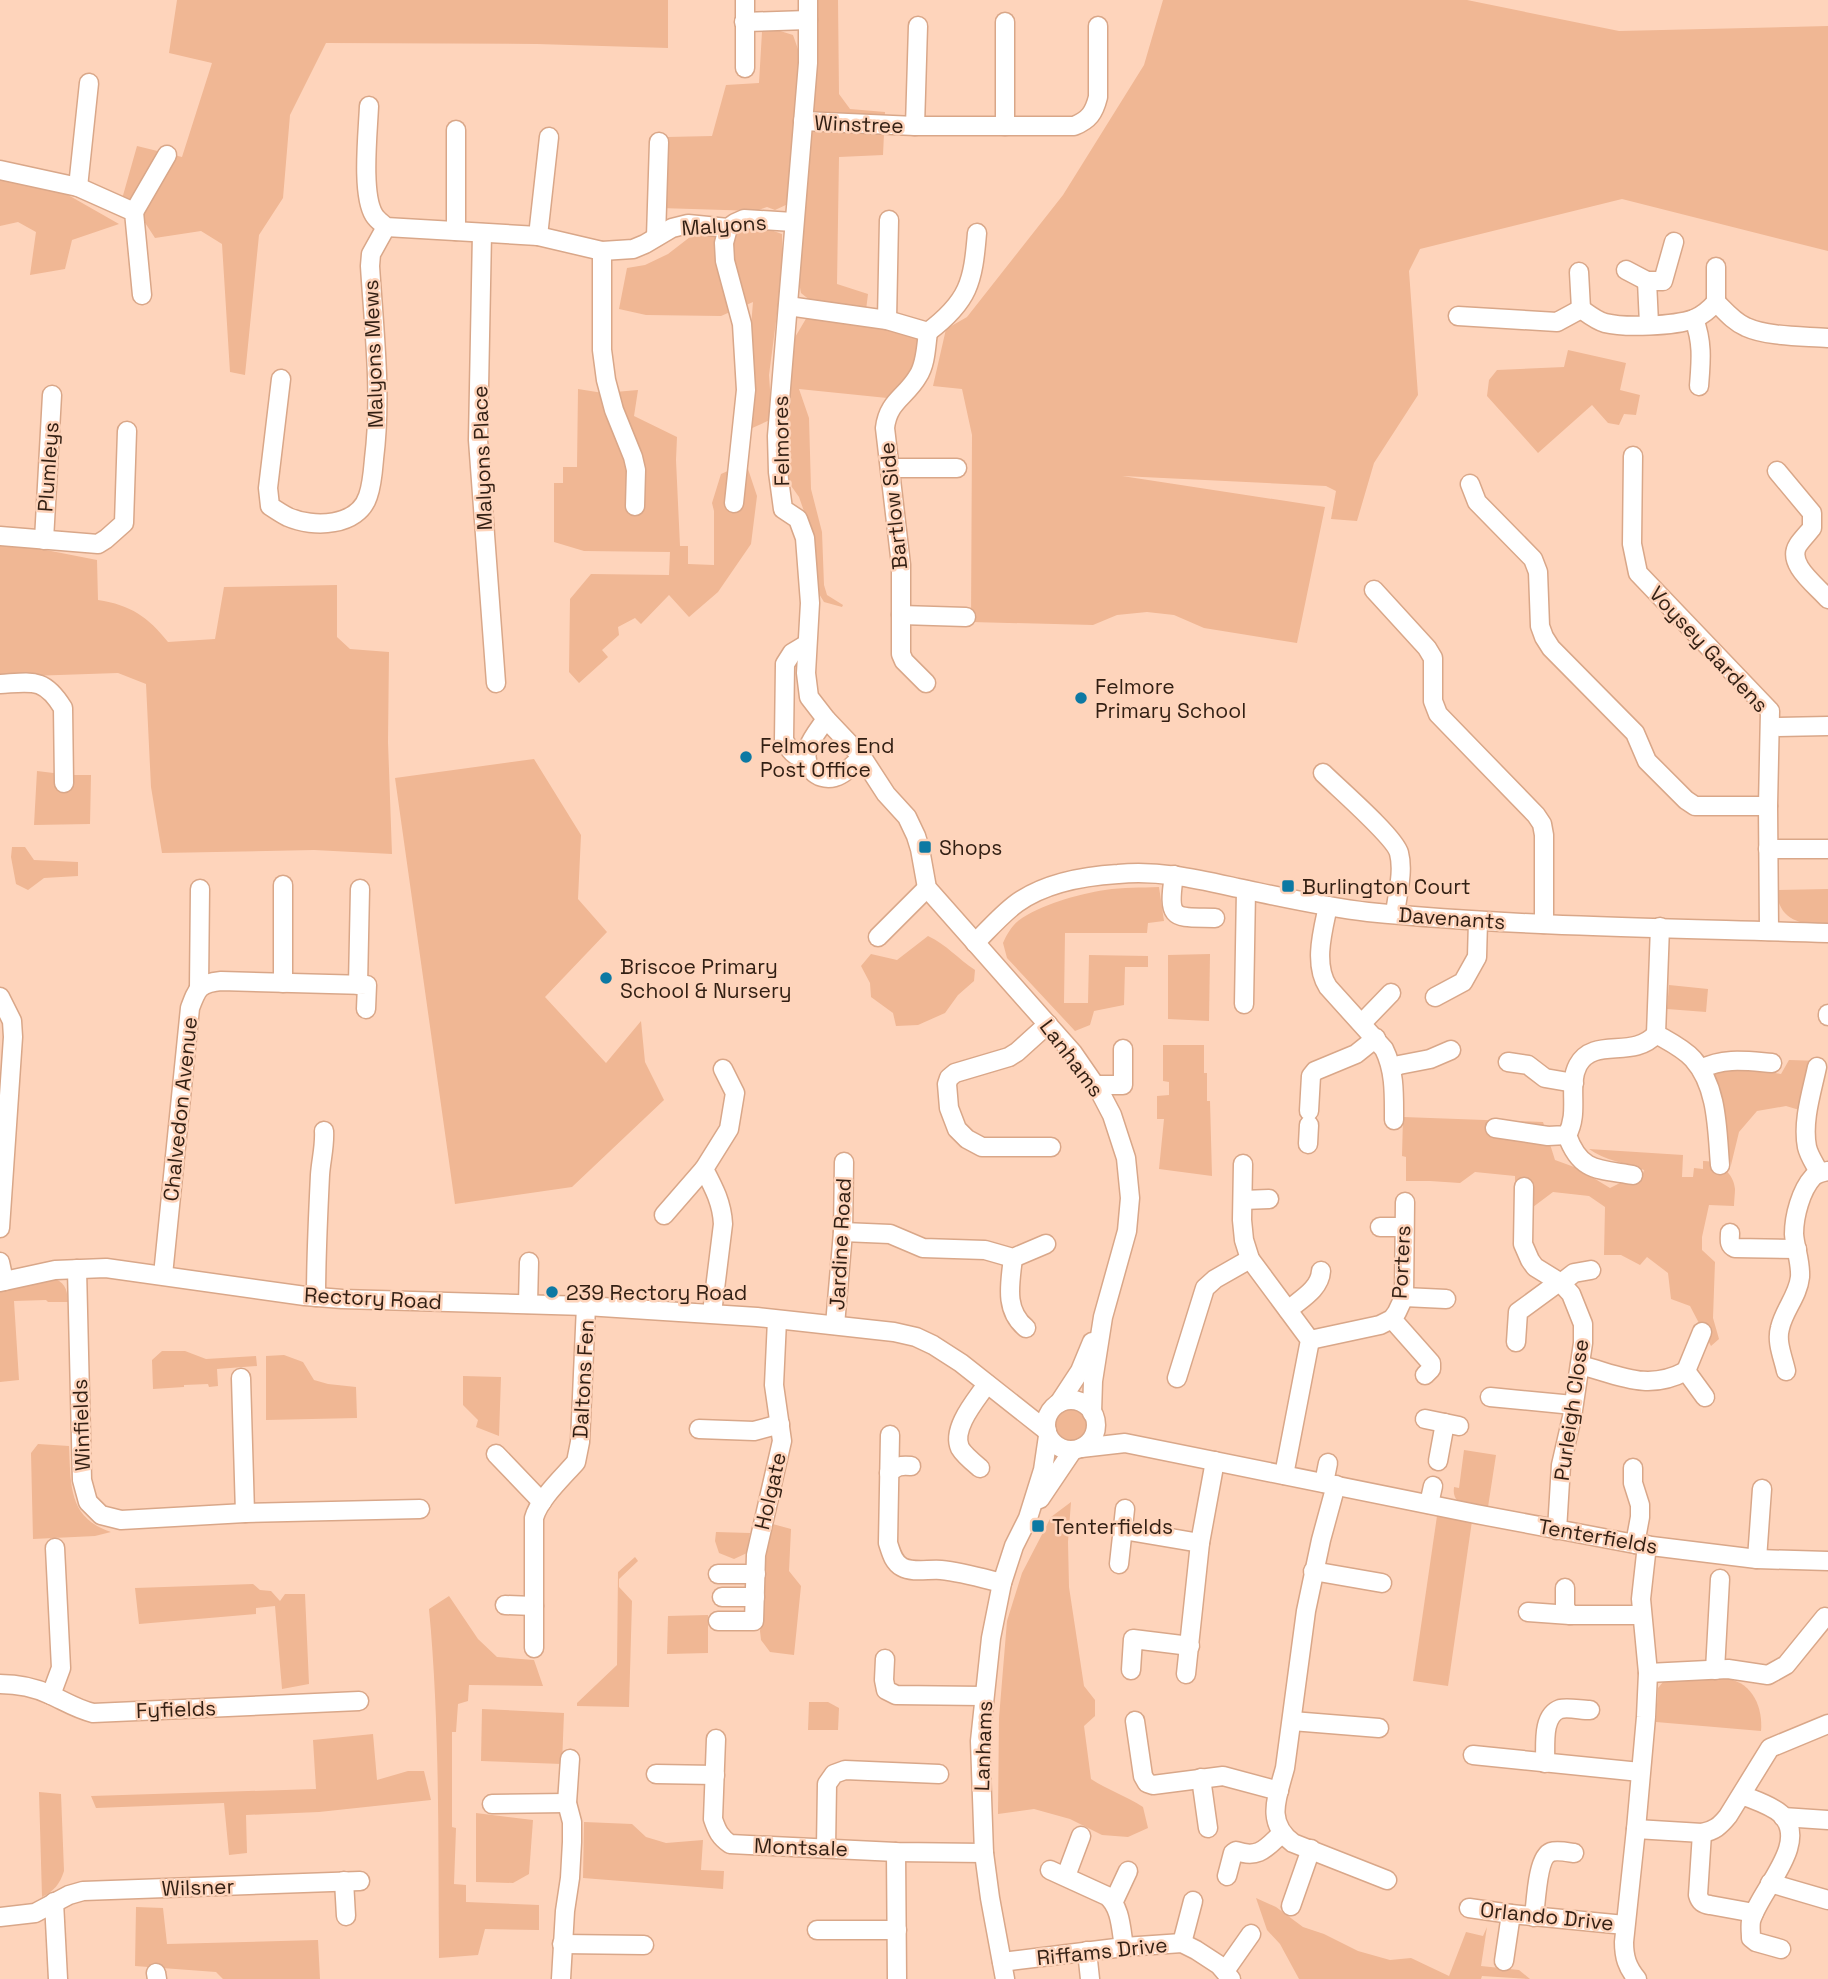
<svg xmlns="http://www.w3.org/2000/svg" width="1828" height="1979" viewBox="0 0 1828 1979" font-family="'Space Grotesk',sans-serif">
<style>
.green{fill:#f0b794}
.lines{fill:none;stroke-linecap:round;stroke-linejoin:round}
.minor-casing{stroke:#d9a789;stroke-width:21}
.minor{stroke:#fff;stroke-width:18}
.poi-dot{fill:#0d79a3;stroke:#fed4bb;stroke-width:2.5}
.labels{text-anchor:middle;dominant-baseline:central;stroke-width:5;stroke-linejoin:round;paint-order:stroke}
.street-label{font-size:21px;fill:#321f13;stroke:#fed4bb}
.poi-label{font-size:21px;fill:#321f13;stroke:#fed4bb;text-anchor:start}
</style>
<rect width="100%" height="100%" fill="#fed4bb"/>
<g class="green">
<polygon points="177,0 668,0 668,48 537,44 326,43 290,115 283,198 259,235 245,375 230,372 222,244 201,231 155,238 142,218 122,199 137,146 182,157 212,63 169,53"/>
<polygon points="816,0 838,0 839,94 850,109 885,112 883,155 839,157 837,284 868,294 866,310 816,305 801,293 798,277"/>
<polygon points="1163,0 1467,0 1619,31 1828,26 1828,251 1622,199 1420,249 1409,271 1418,395 1374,463 1357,521 1331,519 1336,491 1326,486 1122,476 1325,507 1297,643 1204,628 1174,615 1147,612 1117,615 1093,625 971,622 972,435 962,389 933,386 946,329 967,317 1063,195 1144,65"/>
<polygon points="777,30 793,35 800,55 799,90 788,204 775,210 767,207 756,211 660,208 667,137 712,136 726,85 759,83 762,32"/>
<polygon points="0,178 54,187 119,224 72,240 65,269 30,275 36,232 18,222 0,226"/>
<polygon points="762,227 782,234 782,275 769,375 772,419 750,429 750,338 753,302 721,316 646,315 619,309 627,268 645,265 668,254 690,237 712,232 732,241 740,230"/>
<polygon points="807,317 848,322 918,334 924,344 897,399 799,389 809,418 811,489 822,532 824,585 827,595 843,605 842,607 824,602 813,584 812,534 799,497 787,480 784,459 788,389 794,339"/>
<polygon points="1568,350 1626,363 1620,390 1640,395 1636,415 1624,414 1619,425 1608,423 1592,405 1538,453 1487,396 1489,380 1497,370 1564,367"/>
<polygon points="578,389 603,393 638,390 634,416 677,437 676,460 680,546 688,546 688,564 714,565 714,511 712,503 721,474 746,463 757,496 751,544 718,592 689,617 669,595 641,624 635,618 618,627 619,635 602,650 608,657 579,683 569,672 570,599 591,574 669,575 670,552 584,551 554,542 554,483 563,483 563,467 577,467"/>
<path d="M0,541L97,560L98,600C131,605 148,617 168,642L215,639L224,587L337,585V637L350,649L389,652L388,742L392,854L314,850L162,853L151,787L146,684L118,673L0,677Z"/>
<polygon points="534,759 581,835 578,899 607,932 545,997 606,1063 641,1021 645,1062 664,1100 572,1187 455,1204 395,778"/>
<polygon points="37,771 70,775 91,775 90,824 34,825"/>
<polygon points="12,847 25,847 34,860 78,862 78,876 44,878 28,890 16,884 11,857"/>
<path d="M1159,887L1164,921L1148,923L1147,933H1065L1064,1003H1088L1089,955L1148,956V967H1125L1124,1005L1094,1011L1090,1025L1075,1031L1007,958L1003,943C1007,934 1011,927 1018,921C1039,905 1079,894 1105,890C1123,887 1141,888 1159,887Z"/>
<path d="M1828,889V926C1800,923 1780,923 1776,890Z"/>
<path d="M928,936C947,945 957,958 975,970L974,981L958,995L945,1013L918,1025L896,1026L893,1013L871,997L870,983L861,966L871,954L897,960Z"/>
<polygon points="1210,954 1209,1021 1168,1019 1168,955"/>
<polygon points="1669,985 1708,989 1706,1012 1667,1009"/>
<polygon points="1163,1045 1204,1045 1204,1073 1207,1073 1207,1101 1210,1101 1212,1176 1159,1169 1164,1119 1157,1119 1157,1096 1169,1095 1169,1082 1163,1081"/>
<path d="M1789,1060L1822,1061L1813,1114L1786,1106L1757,1111L1739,1132L1731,1165L1709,1075C1732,1063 1756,1070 1781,1074Z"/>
<path d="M1403,1117L1543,1122L1555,1160L1577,1168L1610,1188L1620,1183L1641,1180L1644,1170C1625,1163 1604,1160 1589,1149L1683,1155L1682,1177H1693L1694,1168L1703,1169V1161C1718,1160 1734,1173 1735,1189C1735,1194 1734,1201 1734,1206L1709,1205L1702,1237V1250L1715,1262L1713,1318L1719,1339L1711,1346L1690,1306L1671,1299L1668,1273L1647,1257L1640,1265L1621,1255H1604L1605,1207L1589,1196L1553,1192L1533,1207L1515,1190V1176L1475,1172L1460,1183L1430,1181H1406V1157L1402,1156Z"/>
<path d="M53,1278C66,1283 67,1290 68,1302H48L46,1300L14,1301L19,1380L0,1382V1289Z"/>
<polygon points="162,1351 185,1351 206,1359 256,1356 257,1366 217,1369 218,1386 209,1387 208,1384 184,1385 184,1387 153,1389 152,1360"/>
<polygon points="284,1355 303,1362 314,1380 328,1384 356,1387 357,1418 266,1420 266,1356"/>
<polygon points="463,1376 501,1377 499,1436 476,1427 478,1420 463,1405"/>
<circle cx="1071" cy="1425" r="18"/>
<path d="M38,1444L69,1446C71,1485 68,1518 111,1532L95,1536L33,1539L31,1453Z"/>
<path d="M1464,1450L1496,1455L1488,1507C1473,1505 1451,1508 1454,1487L1459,1488Z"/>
<path d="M1071,1502L1068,1542L1069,1587L1084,1686L1095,1700V1716L1084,1726L1091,1779C1108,1790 1126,1796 1143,1807L1148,1828L1128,1837L1102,1835L1070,1819L1034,1809L998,1814L999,1718L1007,1621L1022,1573L1051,1517Z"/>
<polygon points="1437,1516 1472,1521 1448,1686 1413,1681"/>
<polygon points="769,1523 791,1529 789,1571 801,1586 794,1655 770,1652 761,1640 760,1631"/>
<polygon points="716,1532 750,1533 747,1553 734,1559 719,1553 715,1541"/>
<polygon points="635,1557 638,1561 619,1579 619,1587 632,1601 629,1707 577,1706 577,1703 617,1665 618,1572"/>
<polygon points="253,1584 260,1590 271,1591 280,1601 285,1594 305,1594 309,1684 282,1689 275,1606 256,1608 256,1614 139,1624 135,1588"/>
<path d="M449,1596L478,1639L497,1657L534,1660L543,1686L469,1685L468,1701L458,1704L456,1732H452V1827L456,1828L454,1884L466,1885V1902L539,1905V1930L485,1929L478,1955L439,1958C438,1842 440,1725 429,1609Z"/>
<polygon points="708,1615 708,1653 667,1654 668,1616"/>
<path d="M1728,1679C1753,1683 1763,1708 1761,1731L1656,1722L1658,1688L1663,1682Z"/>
<polygon points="809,1702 828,1702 839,1708 838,1730 808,1730"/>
<polygon points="482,1709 564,1713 562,1764 481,1761"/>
<polygon points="373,1734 377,1780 408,1771 424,1771 431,1800 319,1812 246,1815 247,1853 229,1855 224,1803 96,1808 91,1796 316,1789 313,1740"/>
<path d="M39,1792L61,1794L64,1871C60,1884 54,1891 42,1897Z"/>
<polygon points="476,1813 533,1820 529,1874 513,1883 476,1882"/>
<polygon points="584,1822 632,1824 646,1837 666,1843 703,1840 701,1870 724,1871 723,1889 583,1878"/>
<polygon points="1256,1898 1276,1907 1303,1927 1324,1934 1358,1951 1390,1960 1411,1958 1449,1976 1466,1932 1483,1936 1487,1927 1481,1966 1519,1970 1530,1979 1482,1976 1481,1979 1299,1979 1280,1944 1267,1930"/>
<polygon points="136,1907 163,1908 167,1944 318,1940 320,1979 223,1979 216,1972 135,1966"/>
</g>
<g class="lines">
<g class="minor-casing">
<g id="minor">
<polyline points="745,0 745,68"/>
<polyline points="808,0 808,63 777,436 778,472 783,509 798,519 805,538 810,603 806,673 809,697 826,719 862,757 886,794 907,817 916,836 920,849 927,888 1073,1053 1100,1092 1112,1115 1126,1158 1130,1198 1127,1231 1103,1317 1093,1381 1092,1413"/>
<polyline points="744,22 808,20"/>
<path d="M369,106C368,132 361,194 374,215C377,220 382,223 386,227L538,236L602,251L633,249L645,244L672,228L688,224L728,228L735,223L744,219L793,222"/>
<path d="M803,121L915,126H1074C1089,120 1094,113 1098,97V26"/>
<polyline points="915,126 918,26"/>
<polyline points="1005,126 1005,22"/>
<polyline points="0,170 78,187 134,212 142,295"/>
<polyline points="78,187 89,83"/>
<polyline points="134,212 167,155"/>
<polyline points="728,228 724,243 725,261 742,324 746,390 734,503"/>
<polyline points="456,231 456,130"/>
<polyline points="482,233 478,440 496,683"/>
<polyline points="538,236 549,137"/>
<polyline points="656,237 659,142"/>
<polyline points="602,251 602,350 606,380 614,410 633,457 636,470 635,506"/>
<polyline points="1716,267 1716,302"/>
<polyline points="1626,270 1647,281"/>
<polyline points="1579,272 1581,309"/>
<path d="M788,306L887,320L928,332C969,301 973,282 977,233"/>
<path d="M1458,316L1557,322L1581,309C1588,314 1597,321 1605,323C1625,328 1674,326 1694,319C1703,315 1710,309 1716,302C1725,311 1734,322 1746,327C1768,337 1804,336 1828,338"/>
<path d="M1694,319C1703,343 1701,361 1699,386"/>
<polyline points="887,320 889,220"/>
<polyline points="1649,324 1647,281 1663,281 1674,242"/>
<path d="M281,379L268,488L270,506C276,510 282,514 288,517C313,528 358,527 368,496C372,485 373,471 374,459C382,395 374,330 370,266L371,254L386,227"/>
<polyline points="1633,456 1632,544 1638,573 1770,711 1768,806 1769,931"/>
<polyline points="890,468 957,468"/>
<path d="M1777,471L1812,513V528C1808,533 1802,539 1798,545C1786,564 1816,585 1828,599"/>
<polyline points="1470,484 1477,502 1533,559 1538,572 1540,626 1544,637 1551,648 1635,733 1647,761 1686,800 1695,806 1768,806"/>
<polyline points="0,536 98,544 106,539 124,523 127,431"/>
<polyline points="44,540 52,395"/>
<polyline points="1374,590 1427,648 1433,658 1433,701 1438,714 1536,815 1542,824 1544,835 1544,924"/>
<polyline points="901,615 966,617"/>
<path d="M926,683L904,661L901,654V565L885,428C888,401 906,397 918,376C926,364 926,346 928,332"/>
<path d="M0,684C32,682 44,677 63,708L64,783"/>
<path d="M826,719C820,728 812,737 808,748C802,765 816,782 835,777C845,774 854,764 862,757"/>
<polyline points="1771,727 1828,726"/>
<path d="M805,759C794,756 790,751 784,740L785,664L792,653L807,644"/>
<path d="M1323,773C1337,787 1395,837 1399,853C1404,872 1397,895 1395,914"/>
<polyline points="1768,849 1828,849"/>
<path d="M1174,875C1167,922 1174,917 1215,918"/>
<path d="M1328,906C1323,930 1313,964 1328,987L1384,1049C1395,1071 1394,1095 1394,1120"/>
<path d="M1660,927L1656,1034C1668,1041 1683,1048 1693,1059C1718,1087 1717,1130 1720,1165"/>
<polyline points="878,937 927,888"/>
<path d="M975,943C989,929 1002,914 1017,903C1045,883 1085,876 1118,874C1160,870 1197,879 1238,888C1281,897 1324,907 1368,912C1521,927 1675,928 1828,933"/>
<polyline points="283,983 283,885"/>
<polyline points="358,985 360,889"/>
<polyline points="199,988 200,889"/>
<polyline points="0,997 12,1021 13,1037 0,1228"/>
<polyline points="1435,997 1463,982 1477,957 1478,921"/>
<polyline points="1244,1004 1246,890"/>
<polyline points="1828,1016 1828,1014"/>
<polyline points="1362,1023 1391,993"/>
<polyline points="1048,1024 1017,1052 1009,1057 955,1073 949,1078 947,1084 949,1108 957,1129 967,1139 982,1147 1051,1147"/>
<polyline points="1508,1062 1528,1065 1545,1078 1574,1083"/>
<path d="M1817,1067C1812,1091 1802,1121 1807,1147C1809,1156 1815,1164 1819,1172"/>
<polyline points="1392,1069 1399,1065 1430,1059 1451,1050"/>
<path d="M1701,1069C1724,1057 1747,1061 1772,1063"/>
<polyline points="1096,1085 1123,1085 1123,1049"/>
<polyline points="1309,1111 1311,1076 1315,1071 1356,1054 1376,1038"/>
<path d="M1495,1128L1548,1136L1567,1135C1580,1112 1567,1086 1578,1065C1594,1036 1633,1060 1656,1034"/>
<path d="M1567,1135C1580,1172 1598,1169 1633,1175"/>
<polyline points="1308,1144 1309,1125"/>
<polyline points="1243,1164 1242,1220 1244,1240 1250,1259 1310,1340 1284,1475"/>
<polyline points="1524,1187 1523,1244 1530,1260 1535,1267 1561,1283 1571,1294 1583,1324 1583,1343 1572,1417 1561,1465 1557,1530"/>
<polyline points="1243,1200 1269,1199"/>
<polyline points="664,1215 704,1169"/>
<polyline points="1380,1227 1404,1227"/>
<polyline points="843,1232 890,1234 923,1248 985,1250 1013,1258 1046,1244"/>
<path d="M1730,1233C1730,1239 1728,1245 1735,1248L1797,1249"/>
<path d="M1013,1258C1010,1284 1004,1310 1026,1328"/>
<polyline points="0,1262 4,1281"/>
<polyline points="77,1269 82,1480 88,1502 101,1515 121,1520 245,1513 420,1509"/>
<path d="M163,1275L190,1008C197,989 199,983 221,981L367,985L366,1009"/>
<polyline points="0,1282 55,1270 106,1268 305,1296 342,1299 586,1306 757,1317 894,1332 916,1337 933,1345 961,1363 1047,1431"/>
<polyline points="1561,1283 1574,1273 1591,1270"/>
<path d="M316,1297C316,1256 318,1216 320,1175C321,1160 325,1146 324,1131"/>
<polyline points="1404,1297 1446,1299"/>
<polyline points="528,1304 529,1262"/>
<path d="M1288,1310C1301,1299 1320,1289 1321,1271"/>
<path d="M712,1313L723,1224C722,1203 714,1188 704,1169L729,1129L735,1093L723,1069"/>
<polyline points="1392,1319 1431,1363 1431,1369 1425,1375"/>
<polyline points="835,1325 843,1232 844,1162"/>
<polyline points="1310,1340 1380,1325 1392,1319 1397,1312 1404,1297 1405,1202"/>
<polyline points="1516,1342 1518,1312 1559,1282"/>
<path d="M1580,1365C1619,1375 1647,1392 1686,1371"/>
<polyline points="1686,1371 1702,1332"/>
<polyline points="1686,1371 1705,1397"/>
<path d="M1786,1371C1783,1357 1776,1342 1780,1328C1784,1310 1798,1296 1800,1277C1801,1262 1795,1248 1794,1234C1794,1216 1801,1190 1813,1177C1817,1173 1822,1172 1828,1171"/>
<polyline points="241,1378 245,1513"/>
<polyline points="1177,1378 1205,1288 1215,1279 1250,1259"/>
<polyline points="1490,1397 1573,1405"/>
<circle cx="1071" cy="1425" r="25"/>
<polyline points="1059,1403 1080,1371 1092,1342"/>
<polyline points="1425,1419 1459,1426"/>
<polyline points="699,1429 754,1431 780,1424"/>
<path d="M890,1435L888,1543C891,1552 893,1562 902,1567C913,1573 928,1569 941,1570C961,1572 982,1578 1002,1583"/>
<polyline points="1081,1448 1125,1443 1476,1514 1635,1544 1757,1559 1828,1561"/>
<polyline points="496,1454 542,1502"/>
<polyline points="1438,1461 1445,1423"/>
<path d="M980,1468C974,1463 964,1455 960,1448C951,1428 977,1399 987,1384"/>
<polyline points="1633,1468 1633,1483 1640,1505 1640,1517 1635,1544"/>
<path d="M889,1473C896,1466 901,1465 911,1466"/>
<polyline points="1324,1483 1328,1463"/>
<path d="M1336,1485L1321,1540L1306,1611L1285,1768C1277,1798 1265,1822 1293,1843L1387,1880"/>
<polyline points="1040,1499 1073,1450"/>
<polyline points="1429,1504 1433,1486"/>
<polyline points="1123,1530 1200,1543"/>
<polyline points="1757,1559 1762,1489"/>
<polyline points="1119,1564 1125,1509"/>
<polyline points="1313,1571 1382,1583"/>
<polyline points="718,1574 756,1574"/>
<polyline points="1565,1588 1565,1607 1570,1615"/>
<polyline points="722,1597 755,1597"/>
<polyline points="505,1605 534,1606"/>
<polyline points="1528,1612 1570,1615 1641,1615"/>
<polyline points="718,1621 754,1621 756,1555 782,1441 774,1385 777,1320"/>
<path d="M534,1648V1518C539,1499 563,1477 576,1462L580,1442L586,1306"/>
<polyline points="885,1659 884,1680 886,1690 896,1695 983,1696"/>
<polyline points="1131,1670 1133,1639 1190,1646"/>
<polyline points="1715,1670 1720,1579"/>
<polyline points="1648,1673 1728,1669 1768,1675 1786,1665 1825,1617"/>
<polyline points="1186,1674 1200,1543 1215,1461"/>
<path d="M0,1684C18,1684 34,1687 51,1695C66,1702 77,1709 93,1713L359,1701"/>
<polyline points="51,1695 61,1668 55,1548"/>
<polyline points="1135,1721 1143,1776 1147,1783 1153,1785 1223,1776 1279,1791"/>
<polyline points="1292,1721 1379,1728"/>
<path d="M716,1739L713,1819C717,1831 720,1837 730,1844L896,1852L984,1853"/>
<polyline points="1473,1755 1640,1772"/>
<path d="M1545,1763C1546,1747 1541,1716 1560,1709C1568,1707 1581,1710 1590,1710"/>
<polyline points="656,1774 715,1775"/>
<polyline points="1201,1778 1208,1828"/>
<path d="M1742,1795C1754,1800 1771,1805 1781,1814C1811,1843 1759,1891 1751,1921C1750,1927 1751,1932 1751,1938L1756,1942L1781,1949"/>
<polyline points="492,1804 567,1803"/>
<polyline points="1783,1817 1828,1820"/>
<path d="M1636,1829L1702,1833C1714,1831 1720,1826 1728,1816L1770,1748L1828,1724"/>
<path d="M1702,1833L1698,1895C1700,1902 1703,1904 1710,1905L1754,1913"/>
<polyline points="826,1848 827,1784 834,1774 845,1770 939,1774"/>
<polyline points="896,1852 897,1979"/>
<path d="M1050,1870L1107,1896C1121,1907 1121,1930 1124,1947"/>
<polyline points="1066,1876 1081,1836"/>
<path d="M1227,1876L1233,1853L1236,1851C1259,1859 1266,1848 1281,1834"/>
<polyline points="344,1881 346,1916"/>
<polyline points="1770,1883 1828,1900"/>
<polyline points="1114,1901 1128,1871"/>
<polyline points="54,1902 58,1979"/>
<polyline points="1291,1906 1311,1849"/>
<polyline points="1469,1908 1511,1914 1625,1925"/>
<polyline points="0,1917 35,1913 69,1895 83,1891 360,1881"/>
<path d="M1534,1917C1536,1903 1537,1857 1551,1852C1557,1850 1567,1852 1574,1853"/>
<polyline points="817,1930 897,1930"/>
<polyline points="1182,1943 1193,1901"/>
<polyline points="562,1944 644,1945"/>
<polyline points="1087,1951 1090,1979"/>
<polyline points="1504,1961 1511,1914"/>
<polyline points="1002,1962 1124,1947 1182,1943 1196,1950 1219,1965 1231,1979"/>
<polyline points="1225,1971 1251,1934"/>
<polyline points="156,1973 157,1979"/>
<polyline points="561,1979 565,1911 570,1878 572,1842 572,1822 567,1803 570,1759"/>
<polyline points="1005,1979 990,1898 984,1853 980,1741 991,1638 1002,1583 1014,1546 1028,1518 1043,1470 1048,1436"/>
<path d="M1637,1979C1627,1967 1624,1957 1624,1942L1636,1829L1646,1717L1648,1673L1641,1599L1647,1545"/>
</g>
</g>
<use href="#minor" class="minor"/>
</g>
<g class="poi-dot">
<circle cx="1081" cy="698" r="7"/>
<circle cx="746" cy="757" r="7"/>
<rect x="918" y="840" width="14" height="14" rx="3.5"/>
<rect x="1281" y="879" width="14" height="14" rx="3.5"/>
<circle cx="606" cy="978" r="7"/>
<circle cx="552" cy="1292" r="7"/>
<rect x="1031" y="1519" width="14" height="14" rx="3.5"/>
</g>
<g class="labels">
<g class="street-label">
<text transform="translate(859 124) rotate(2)">Winstree</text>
<text transform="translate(724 225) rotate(-4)">Malyons</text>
<text transform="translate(373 354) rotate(-92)">Malyons Mews</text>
<text transform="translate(781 441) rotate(-91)">Felmores</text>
<text transform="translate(482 458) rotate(-92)">Malyons Place</text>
<text transform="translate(48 467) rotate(-86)">Plumleys</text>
<text transform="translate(893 506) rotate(-96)">Bartlow Side</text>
<text transform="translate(1709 649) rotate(47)">Voysey Gardens</text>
<text transform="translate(1452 918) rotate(4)">Davenants</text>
<text transform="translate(1072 1058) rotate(53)">Lanhams</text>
<text transform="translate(180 1109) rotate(-84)">Chalvedon Avenue</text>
<text transform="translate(840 1244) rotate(-87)">Jardine Road</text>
<text transform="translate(1401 1262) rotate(-87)">Porters</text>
<text transform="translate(373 1298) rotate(3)">Rectory Road</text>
<text transform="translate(583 1379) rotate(-87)">Daltons Fen</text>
<text transform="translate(1571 1410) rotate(-82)">Purleigh Close</text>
<text transform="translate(81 1425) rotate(-92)">Winfields</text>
<text transform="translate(770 1491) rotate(-77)">Holgate</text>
<text transform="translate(1598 1536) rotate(10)">Tenterfields</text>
<text transform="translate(176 1709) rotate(-2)">Fyfields</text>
<text transform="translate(983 1746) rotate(-88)">Lanhams</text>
<text transform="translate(801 1847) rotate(2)">Montsale</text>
<text transform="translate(198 1887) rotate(-2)">Wilsner</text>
<text transform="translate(1547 1916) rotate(6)">Orlando Drive</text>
<text transform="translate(1102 1951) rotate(-6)">Riffams Drive</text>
</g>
<g class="poi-label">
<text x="1095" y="686">Felmore<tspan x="1095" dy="24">Primary School</tspan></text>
<text x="760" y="745">Felmores End<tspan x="760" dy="24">Post Office</tspan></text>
<text x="939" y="847">Shops</text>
<text x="1302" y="886">Burlington Court</text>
<text x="620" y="966">Briscoe Primary<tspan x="620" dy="24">School &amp; Nursery</tspan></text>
<text x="566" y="1292">239 Rectory Road</text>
<text x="1052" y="1526">Tenterfields</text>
</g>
</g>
</svg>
